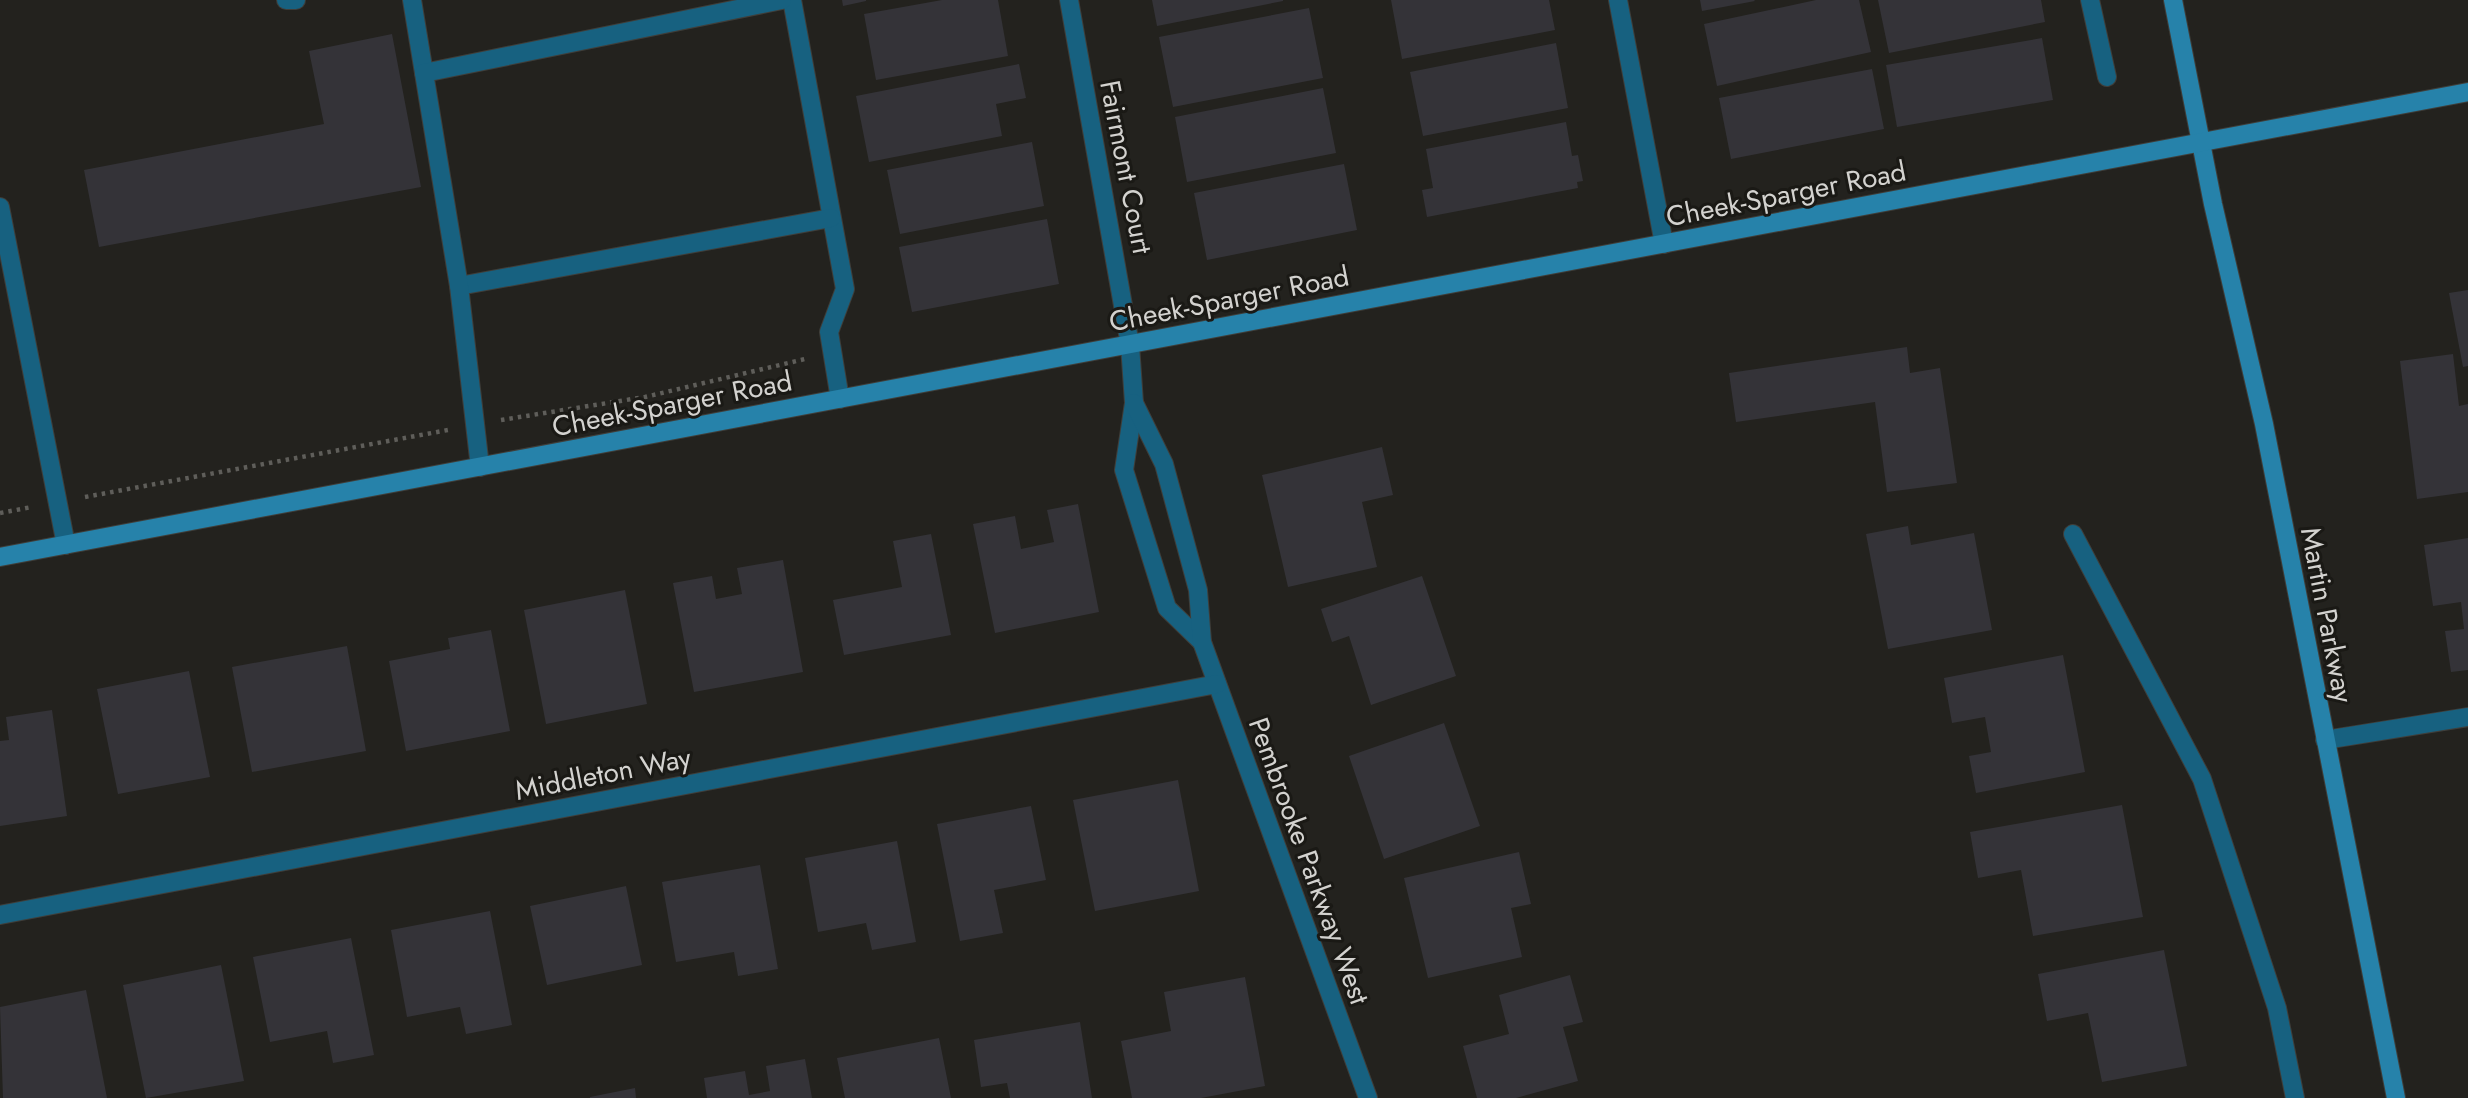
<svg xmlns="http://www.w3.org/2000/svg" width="2468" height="1098" viewBox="0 0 2468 1098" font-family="Jost,sans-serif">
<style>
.building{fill:#343338}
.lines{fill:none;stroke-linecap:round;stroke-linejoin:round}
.lane-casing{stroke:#3f3e3a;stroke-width:20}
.street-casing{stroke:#3f3e3a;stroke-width:20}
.secondary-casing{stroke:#3f3e3a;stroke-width:20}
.path{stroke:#5f5e5a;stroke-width:4.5;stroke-dasharray:3.5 5;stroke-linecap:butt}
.lane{stroke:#176180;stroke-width:18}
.street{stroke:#176180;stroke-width:18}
.secondary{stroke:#2682aa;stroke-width:18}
.labels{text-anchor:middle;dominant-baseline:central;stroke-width:6;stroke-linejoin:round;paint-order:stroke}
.street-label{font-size:28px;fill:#d3d2cf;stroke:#1a1915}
</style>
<rect width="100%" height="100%" fill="#23221e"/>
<g class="building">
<polygon points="842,0 866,0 866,1 843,6"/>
<polygon points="942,0 998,0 1008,56 876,80 864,14"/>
<polygon points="1152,0 1283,0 1283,1 1157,26"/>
<polygon points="1391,0 1549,0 1555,30 1402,59"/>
<polygon points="1700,0 1754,0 1755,1 1702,11"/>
<polygon points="1816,0 1859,0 1871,52 1717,86 1704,24"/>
<polygon points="1878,0 2041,0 2045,22 1889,53"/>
<polygon points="1309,8 1323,78 1173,107 1159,37"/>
<polygon points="392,34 421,187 99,247 84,170 324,124 309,51"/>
<polygon points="2042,38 2053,100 1897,127 1886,65"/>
<polygon points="1556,43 1568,108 1423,136 1410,72"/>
<polygon points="1019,64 1026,98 996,104 1002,136 869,162 856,96"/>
<polygon points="1872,69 1884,129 1731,159 1719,98"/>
<polygon points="1323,88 1336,153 1187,182 1175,117"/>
<polygon points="1566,122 1572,156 1578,155 1583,181 1577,182 1578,188 1427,217 1422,190 1433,188 1426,149"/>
<polygon points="1032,142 1044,206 900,234 887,170"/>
<polygon points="1344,164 1357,230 1207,260 1194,193"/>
<polygon points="1047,219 1059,284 912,312 899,247"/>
<polygon points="2468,290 2468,366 2463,367 2449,293"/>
<polygon points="1907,347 1910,373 1940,368 1957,483 1887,492 1875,402 1736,422 1729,373"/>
<polygon points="2453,354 2459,406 2468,404 2468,492 2417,499 2400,361"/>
<polygon points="1382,447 1393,495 1362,502 1377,567 1288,587 1262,475"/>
<polygon points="1078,504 1099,612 995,633 973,524 1015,516 1021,549 1054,542 1047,510"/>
<polygon points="1908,526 1911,545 1974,533 1992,630 1888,649 1866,534"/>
<polygon points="931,534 951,635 844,655 833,600 902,587 893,541"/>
<polygon points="2468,538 2468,670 2451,672 2445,631 2464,629 2461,602 2433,606 2424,545"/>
<polygon points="783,560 803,672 694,692 673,583 712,576 716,599 742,594 737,568"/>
<polygon points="1422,576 1456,676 1371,705 1349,636 1332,642 1321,609"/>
<polygon points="625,590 647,704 546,724 524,610"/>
<polygon points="491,630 510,731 406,751 389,661 450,649 448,638"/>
<polygon points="347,646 366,751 252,772 232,667"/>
<polygon points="2063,655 2085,772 1976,793 1969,756 1991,752 1985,717 1952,723 1944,678"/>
<polygon points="189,671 210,777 118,794 97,689"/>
<polygon points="52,710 67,816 0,826 0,741 9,740 6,717"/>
<polygon points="1444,723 1480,826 1384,859 1349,756"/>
<polygon points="1178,780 1199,891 1095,911 1073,800"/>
<polygon points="2122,805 2143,917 2033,936 2021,870 1978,878 1970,832"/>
<polygon points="1031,806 1046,880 994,890 1003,933 960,941 937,824"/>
<polygon points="897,841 916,942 872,950 866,923 818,932 805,858"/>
<polygon points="1519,852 1531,904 1511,908 1522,957 1428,978 1404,878"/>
<polygon points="760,865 778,969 738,976 734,952 676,962 662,882"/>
<polygon points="626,886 642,965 547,985 530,906"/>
<polygon points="490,911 512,1025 466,1034 460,1007 407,1017 391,930"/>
<polygon points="351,938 374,1055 333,1063 327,1031 270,1042 253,957"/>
<polygon points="2164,950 2187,1066 2102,1082 2088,1013 2047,1021 2038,974"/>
<polygon points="221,965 244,1081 146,1098 123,985"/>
<polygon points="1570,975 1583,1022 1563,1027 1578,1081 1516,1098 1477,1098 1463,1046 1509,1034 1499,995"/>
<polygon points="1245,977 1265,1086 1201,1098 1132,1098 1121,1041 1171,1031 1164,992"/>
<polygon points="86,990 107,1098 3,1098 0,1007"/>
<polygon points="1080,1022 1092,1098 1010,1098 1007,1083 981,1087 974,1040"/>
<polygon points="939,1038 951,1098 845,1098 837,1058"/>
<polygon points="805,1059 812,1098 707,1098 704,1078 745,1071 749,1095 770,1091 766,1066"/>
<polygon points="635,1088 636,1098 590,1098 590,1097"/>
</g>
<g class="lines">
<g class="lane-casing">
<g id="lane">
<polyline points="286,0 296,0"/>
<polyline points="412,0 424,73"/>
<polyline points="792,0 845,289 829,332 840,399"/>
<polyline points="2090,0 2107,77"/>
<polyline points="0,207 66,545"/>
<polyline points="459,286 831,218"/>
<polyline points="480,467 459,286 424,73 782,0"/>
</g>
</g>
<g class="street-casing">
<g id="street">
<polyline points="1069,0 1130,345 1134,403 1124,470 1167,608 1202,642"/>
<polyline points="1618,0 1664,244"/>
<polyline points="1134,403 1164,464 1198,590 1202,642 1368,1098"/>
<polyline points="2073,534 2202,779 2277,1008 2295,1098"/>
<polyline points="2325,740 2468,717"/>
<polyline points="0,915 1217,684"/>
</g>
</g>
<g class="secondary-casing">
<g id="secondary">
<polyline points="2173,0 2213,204 2264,424 2396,1098"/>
<polyline points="0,557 2468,92"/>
</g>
</g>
<g class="path">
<polyline points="501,420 645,397 805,359"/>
<polyline points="85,497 448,430"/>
<polyline points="0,513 32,507"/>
</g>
<use href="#lane" class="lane"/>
<use href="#street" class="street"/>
<use href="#secondary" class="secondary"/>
</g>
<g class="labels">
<g class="street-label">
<text transform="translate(1126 167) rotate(79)">Fairmont Court</text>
<text transform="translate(1786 194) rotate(-11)">Cheek-Sparger Road</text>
<text transform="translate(1229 299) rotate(-11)">Cheek-Sparger Road</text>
<text transform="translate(672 404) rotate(-11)">Cheek-Sparger Road</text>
<text transform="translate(2327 615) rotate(79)">Martin Parkway</text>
<text transform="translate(603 774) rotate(-11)">Middleton Way</text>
<text transform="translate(1309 861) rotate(70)">Pembrooke Parkway West</text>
</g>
</g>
</svg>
